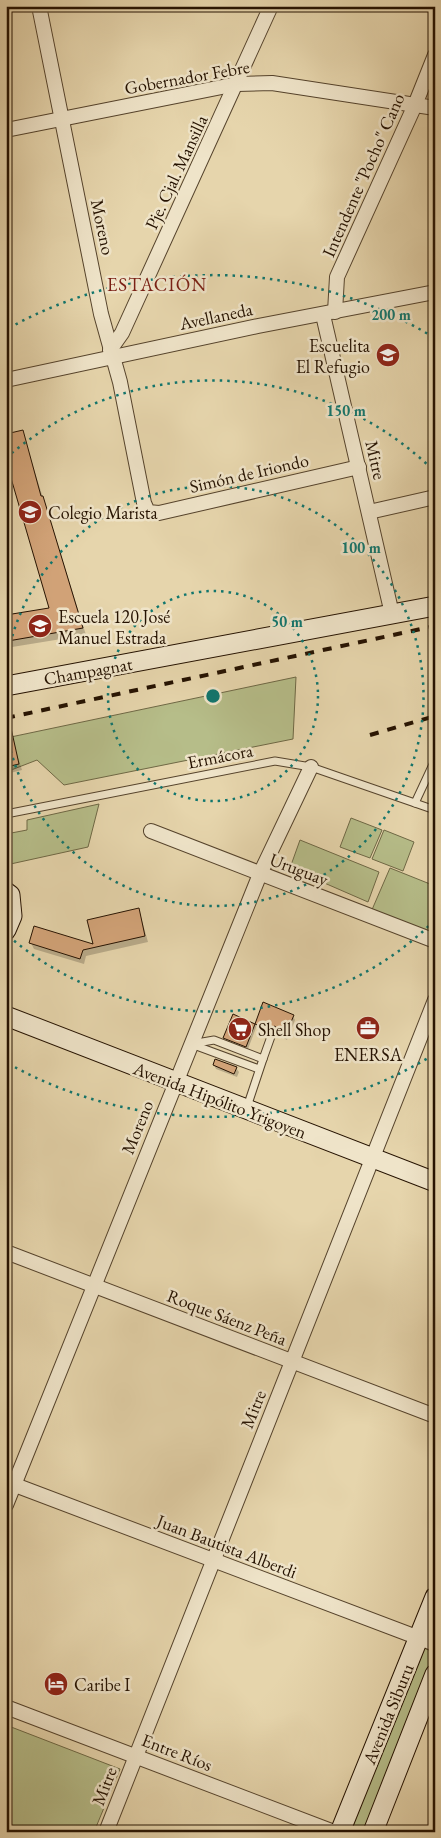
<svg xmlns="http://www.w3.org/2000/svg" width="441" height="1838" viewBox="0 0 441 1838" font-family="'EB Garamond',serif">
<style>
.green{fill:#b6bd89;stroke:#6e6845}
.shadow{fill:#0003}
.building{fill:#d3a479;stroke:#251201}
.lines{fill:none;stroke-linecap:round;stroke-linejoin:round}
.lane-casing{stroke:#55432c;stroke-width:9}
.street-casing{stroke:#55432c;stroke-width:16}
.secondary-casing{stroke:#251201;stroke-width:21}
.lane{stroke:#efe4c9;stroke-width:7}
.street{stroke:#efe4c9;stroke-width:14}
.secondary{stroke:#efe4c9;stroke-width:19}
.rail{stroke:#251201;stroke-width:4;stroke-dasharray:9 9;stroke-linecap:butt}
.ring{fill:none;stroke:#0f766e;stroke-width:2.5;stroke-dasharray:2.5 5}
.labels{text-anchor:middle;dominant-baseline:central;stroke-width:5;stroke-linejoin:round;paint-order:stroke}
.street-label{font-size:18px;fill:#251201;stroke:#efe4c9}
.poi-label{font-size:18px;fill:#251201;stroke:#efe4c9;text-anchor:start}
.neighbourhood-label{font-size:19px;letter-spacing:1px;fill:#7a1f14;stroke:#efe4c9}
.centre{fill:#0f766e;stroke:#efe4c9;stroke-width:2.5}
.ring-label{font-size:15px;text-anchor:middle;font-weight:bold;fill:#0f766e;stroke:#efe4c9;stroke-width:5;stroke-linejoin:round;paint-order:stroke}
</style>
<rect width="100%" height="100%" fill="#e6d5ac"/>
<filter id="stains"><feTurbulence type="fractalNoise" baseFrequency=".004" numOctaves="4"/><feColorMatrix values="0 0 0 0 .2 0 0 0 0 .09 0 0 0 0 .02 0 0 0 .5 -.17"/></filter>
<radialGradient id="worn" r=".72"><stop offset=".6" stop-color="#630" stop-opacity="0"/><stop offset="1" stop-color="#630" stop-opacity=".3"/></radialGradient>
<g class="green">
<polygon points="296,677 293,739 64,785 37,760 6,772 6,738"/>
<polygon points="99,804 88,847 6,865 6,834 27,830 27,820"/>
<polygon points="351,818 382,830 370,858 340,847"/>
<polygon points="384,830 414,842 403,871 372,859"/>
<polygon points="300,840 379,872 368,902 290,868"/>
<polygon points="390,868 435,886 435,937 371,912"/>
<polygon points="422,1647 435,1653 435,1655 363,1832 347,1832"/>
<polygon points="6,1725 120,1769 94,1832 6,1832"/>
</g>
<g class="shadow">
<polygon points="22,431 86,635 6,648 6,617 50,609 9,467 6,468 6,435"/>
<polygon points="13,742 22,770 6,774 6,744"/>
<polygon points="139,910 148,942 86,956 84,964 34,949 31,943 94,946"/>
<polygon points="264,1004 293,1016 295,1020 287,1040 282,1037 278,1030 271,1033 257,1025 248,1049 227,1041 225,1038 234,1016 255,1026"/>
<polygon points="214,1065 236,1068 239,1072 237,1077 216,1069"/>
</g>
<g class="building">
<polygon points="23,430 41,496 43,496 83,628 8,641 6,615 49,608 6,461 6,434"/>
<polygon points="11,728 19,764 6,767 6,729"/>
<polygon points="139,908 145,936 83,950 80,959 29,943 34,926 93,944 87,920"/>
<polygon points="263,1002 294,1015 285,1036 278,1033 275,1026 268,1029 255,1024"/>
<polygon points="233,1014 255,1024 246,1047 223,1038"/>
<polygon points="215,1059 237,1067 234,1074 213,1065"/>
</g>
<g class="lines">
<g class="lane-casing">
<g id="lane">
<polyline points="415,803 435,760"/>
<polyline points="6,814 275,761 311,767 435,810"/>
<polyline points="191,1044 214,1040 263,1059 247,1107"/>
<polyline points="191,1044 259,1069"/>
<polyline points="263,1059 273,1031"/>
</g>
</g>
<g class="street-casing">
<g id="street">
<polyline points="39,6 101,314 120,382 144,503 148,512 159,513 359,467"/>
<polyline points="6,130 237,84 272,83 435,108"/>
<polyline points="335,312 337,277 415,105 435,55"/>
<polyline points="323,315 392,614"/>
<polyline points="110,350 122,333 271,6"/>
<polyline points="6,380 258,326 435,292"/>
<polyline points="369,512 435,497"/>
<polyline points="151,831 435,941"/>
<polyline points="6,1252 435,1416"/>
<polyline points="7,1482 435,1644"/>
<polyline points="6,1505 260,874 311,767"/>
<polyline points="6,1707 334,1832"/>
<polyline points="106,1832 435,1000"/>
</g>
</g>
<g class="secondary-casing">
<g id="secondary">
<polyline points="6,686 435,606"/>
<polyline points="6,892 10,895 12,916 6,930"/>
<polyline points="6,1016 435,1182"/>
<polyline points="340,1832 435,1597"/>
<polyline points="373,1832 435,1674"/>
</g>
</g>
<use href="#lane" class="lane"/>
<use href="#street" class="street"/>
<use href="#secondary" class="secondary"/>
<g class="rail">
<polyline points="6,718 435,626"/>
<polyline points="370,735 435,716"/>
</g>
</g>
<g class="ring">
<circle cx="213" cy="696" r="105"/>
<path d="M7 658A210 210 0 1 1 7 734"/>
<path d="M434 921A315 315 0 0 1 6 934M6 458A315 315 0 0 1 434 471"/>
<path d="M433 1055A421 421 0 0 1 9 1064M9 328A421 421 0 0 1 433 337"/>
</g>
<defs>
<g id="school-disc" transform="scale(1.25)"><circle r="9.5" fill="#8f2418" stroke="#efe4c9"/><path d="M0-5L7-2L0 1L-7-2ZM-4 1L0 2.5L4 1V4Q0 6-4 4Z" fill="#fff"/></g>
<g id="office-disc" transform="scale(1.25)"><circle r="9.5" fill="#8f2418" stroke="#efe4c9"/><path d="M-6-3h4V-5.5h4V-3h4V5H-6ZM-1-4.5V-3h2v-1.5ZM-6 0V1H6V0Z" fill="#fff"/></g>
<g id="supermarket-disc" transform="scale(1.25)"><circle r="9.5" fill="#8f2418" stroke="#efe4c9"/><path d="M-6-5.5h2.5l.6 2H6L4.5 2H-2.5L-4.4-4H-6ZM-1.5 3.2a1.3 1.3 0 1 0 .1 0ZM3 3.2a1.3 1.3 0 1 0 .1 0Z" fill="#fff"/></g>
<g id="hotel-disc" transform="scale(1.25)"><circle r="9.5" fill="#8f2418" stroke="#efe4c9"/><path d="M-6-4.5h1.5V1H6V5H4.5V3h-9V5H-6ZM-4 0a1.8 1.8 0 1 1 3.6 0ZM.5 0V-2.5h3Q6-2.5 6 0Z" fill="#fff"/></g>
</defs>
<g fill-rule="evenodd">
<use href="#school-disc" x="388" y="355"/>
<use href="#school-disc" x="30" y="512"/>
<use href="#school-disc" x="40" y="626"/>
<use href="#office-disc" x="368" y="1028"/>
<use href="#supermarket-disc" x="240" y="1029"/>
<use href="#hotel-disc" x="56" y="1684"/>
</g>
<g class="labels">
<g class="street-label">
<text transform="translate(187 77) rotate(-10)">Gobernador Febre</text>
<text transform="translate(176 172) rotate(-65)">Pje. Cjal. Mansilla</text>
<text transform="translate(363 175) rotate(-66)">Intendente "Pocho" Cano</text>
<text transform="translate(103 227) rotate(78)">Moreno</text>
<text transform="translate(216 316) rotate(-12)">Avellaneda</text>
<text transform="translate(376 460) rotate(77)">Mitre</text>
<text transform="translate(249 473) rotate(-13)">Simón de Iriondo</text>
<text transform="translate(88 671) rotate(-10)">Champagnat</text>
<text transform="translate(220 756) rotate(-11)">Ermácora</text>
<text transform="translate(299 869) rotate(21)">Uruguay</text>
<text transform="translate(220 1100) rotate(21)">Avenida Hipólito Yrigoyen</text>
<text transform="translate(137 1127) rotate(-68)">Moreno</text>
<text transform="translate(227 1317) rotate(21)">Roque Sáenz Peña</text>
<text transform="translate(253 1409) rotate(-68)">Mitre</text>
<text transform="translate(227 1546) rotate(21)">Juan Bautista Alberdi</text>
<text transform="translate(388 1714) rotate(-68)">Avenida Siburu</text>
<text transform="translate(177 1752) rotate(21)">Entre Ríos</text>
<text transform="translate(104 1786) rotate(-69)">Mitre</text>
</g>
<g class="poi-label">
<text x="370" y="345" text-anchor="end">Escuelita<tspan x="370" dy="21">El Refugio</tspan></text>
<text x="48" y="512">Colegio Marista</text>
<text x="58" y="616">Escuela 120 José<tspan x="58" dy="21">Manuel Estrada</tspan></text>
<text x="258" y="1029">Shell Shop</text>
<text x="368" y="1054" text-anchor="middle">ENERSA</text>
<text x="74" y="1684">Caribe I</text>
</g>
<g class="neighbourhood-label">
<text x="157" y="284">ESTACIÓN</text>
</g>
</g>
<circle cx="213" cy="696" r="8" class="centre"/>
<g class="ring-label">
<text x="391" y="320">200 m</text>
<text x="346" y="416">150 m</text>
<text x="361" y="553">100 m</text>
<text x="287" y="627">50 m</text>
</g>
<rect width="441" height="1838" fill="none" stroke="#e6d5ac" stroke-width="25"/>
<rect x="8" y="8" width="426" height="1823" fill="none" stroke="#251201" stroke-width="2.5"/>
<rect x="12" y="12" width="416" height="1813" fill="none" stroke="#251201"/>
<rect width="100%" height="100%" filter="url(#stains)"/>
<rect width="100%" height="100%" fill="url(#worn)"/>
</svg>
